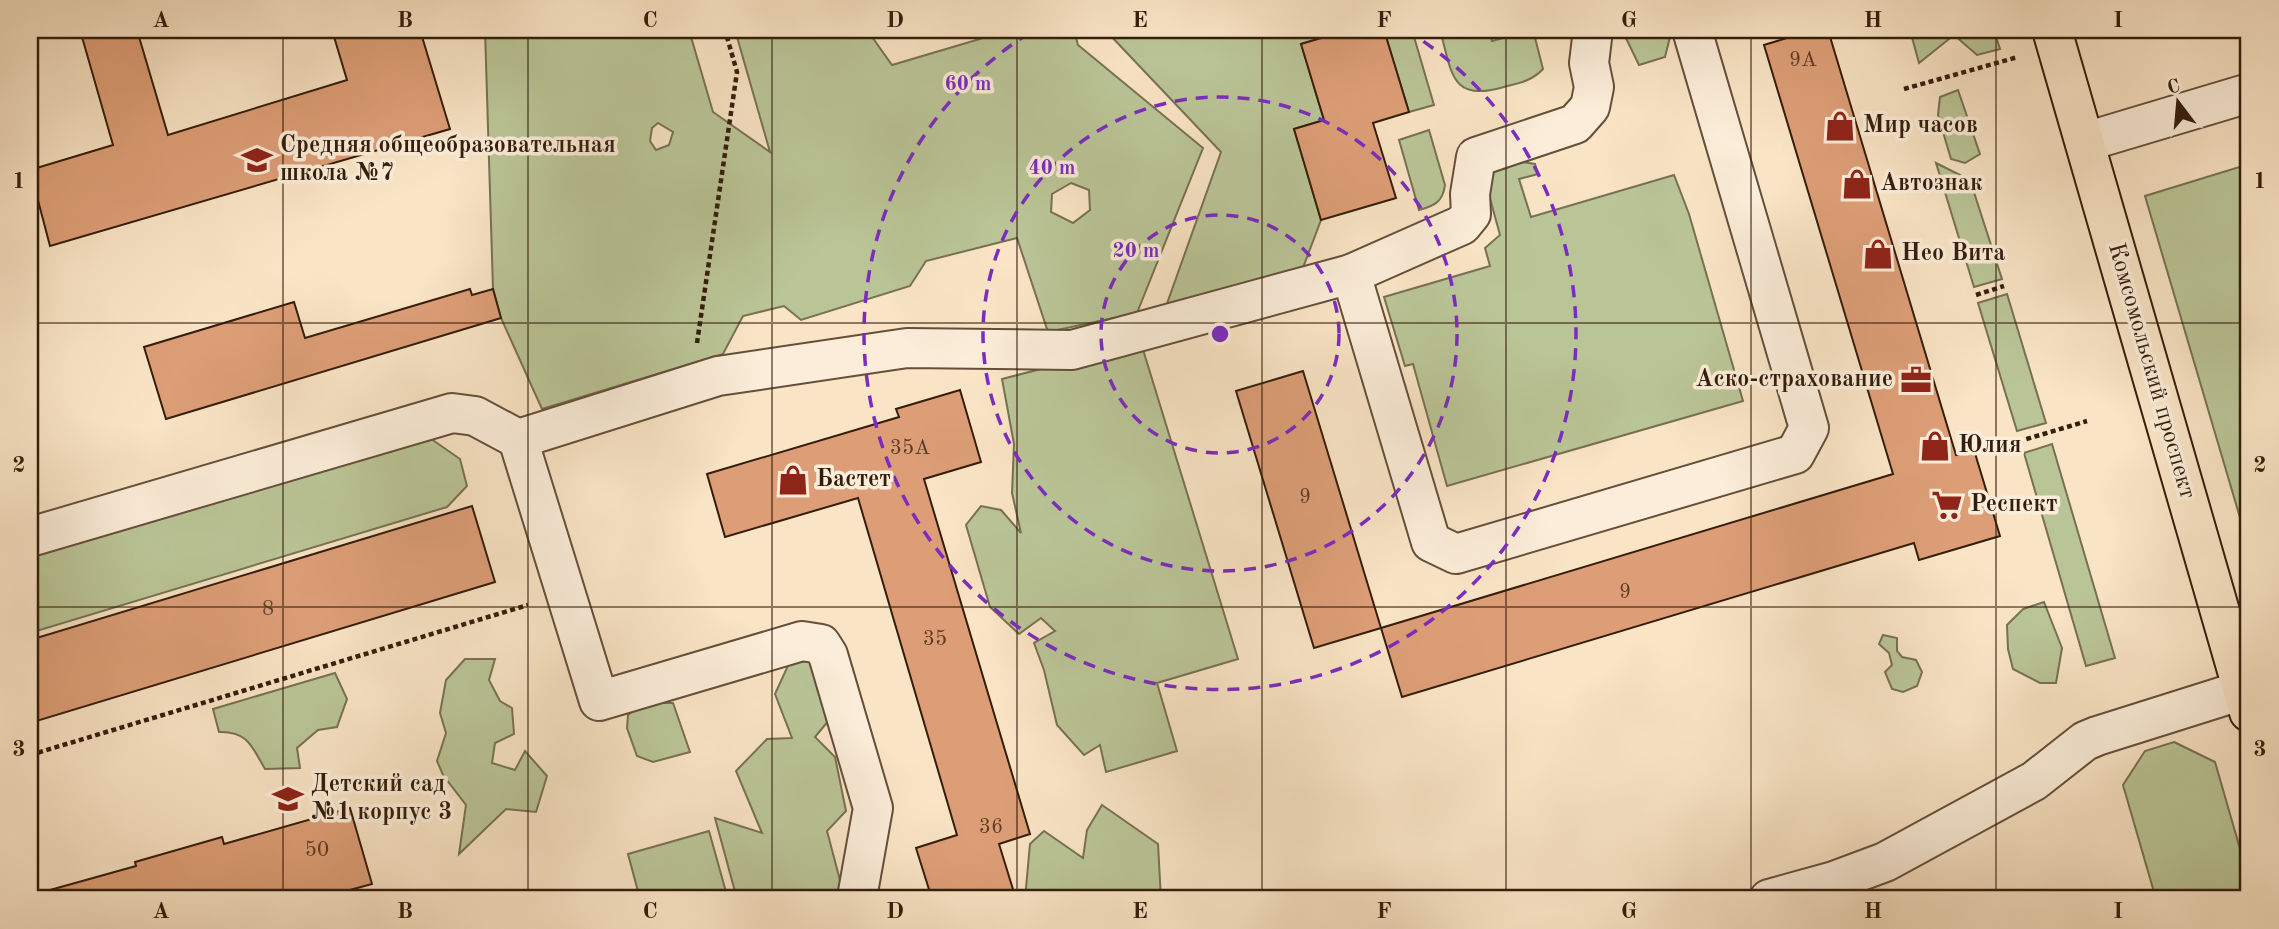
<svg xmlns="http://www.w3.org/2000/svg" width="2279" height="929" viewBox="0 0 2279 929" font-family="'Old Standard TT',serif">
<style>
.green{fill:#bac597;stroke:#777152;stroke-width:2;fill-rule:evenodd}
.building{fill:#dd9e77;stroke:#341d0c;stroke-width:2}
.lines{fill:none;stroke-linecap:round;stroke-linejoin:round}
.minor-casing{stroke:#654f3a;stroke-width:42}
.major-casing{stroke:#341d0c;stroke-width:42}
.path{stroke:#341d0c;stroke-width:4.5;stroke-dasharray:5 3.5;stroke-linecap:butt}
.minor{stroke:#fbedd9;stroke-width:38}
.major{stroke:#f9e4c5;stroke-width:38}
.grid{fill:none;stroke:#341d0c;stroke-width:2;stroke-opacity:0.55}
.ring{fill:none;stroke:#7b2cbf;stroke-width:3.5;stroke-dasharray:12 9}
.labels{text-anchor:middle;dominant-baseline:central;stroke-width:7;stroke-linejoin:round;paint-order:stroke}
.number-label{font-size:21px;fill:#5e3d27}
.poi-label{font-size:24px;font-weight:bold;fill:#341d0c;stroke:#fbedd9;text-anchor:start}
.street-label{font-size:24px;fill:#341d0c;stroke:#fbedd9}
.centre{fill:#7b2cbf;stroke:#fbedd9;stroke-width:3.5}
.ring-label{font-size:21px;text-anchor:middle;font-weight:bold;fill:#7b2cbf;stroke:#fbedd9;stroke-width:7;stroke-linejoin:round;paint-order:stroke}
.neatline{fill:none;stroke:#341d0c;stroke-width:2.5}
.grid-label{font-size:23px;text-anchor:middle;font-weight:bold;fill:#341d0c}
</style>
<rect width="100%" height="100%" fill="#f9e4c5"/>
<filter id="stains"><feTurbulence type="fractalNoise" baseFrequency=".00286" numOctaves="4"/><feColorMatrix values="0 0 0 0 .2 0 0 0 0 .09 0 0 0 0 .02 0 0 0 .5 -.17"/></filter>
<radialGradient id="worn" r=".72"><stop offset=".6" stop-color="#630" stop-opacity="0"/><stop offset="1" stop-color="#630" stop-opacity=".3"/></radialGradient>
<g class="green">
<path d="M485,30H689L713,112L770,152L735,30H858L870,34L892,65L1010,30H1074L1078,45L1203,148L1137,313L1048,332L1017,238L926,261L910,286L801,320L784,306L743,316L723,354L542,409L501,318L493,289ZM658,123L673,132L669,145L656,150L650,141L652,128ZM1071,183L1089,190L1090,210L1073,223L1051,212L1052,194Z"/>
<polygon points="1126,30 1348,30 1301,44 1324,120 1294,129 1321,220 1301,273 1164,312 1221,152 1109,34"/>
<polygon points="1384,30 1412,30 1434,105 1409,112"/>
<path d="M1440,30H1488L1492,41L1533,30L1543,69C1532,81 1519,83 1504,87C1450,103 1452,72 1440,30Z"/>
<polygon points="1622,30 1667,30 1670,37 1665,57 1639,65"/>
<polygon points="1910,30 1994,30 2000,49 1977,55 1954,35 1919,63"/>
<polygon points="1958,90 1980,154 1965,163 1951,159 1938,115 1940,97"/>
<path d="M1429,130L1445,185C1443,202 1434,206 1419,210L1399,140Z"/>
<polygon points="1522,162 1535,164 1538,174 1519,179 1531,217 1674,175 1689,214 1743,401 1447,486 1413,364 1405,366 1384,297 1490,266 1485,248 1500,235 1486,184 1492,172"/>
<polygon points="1936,163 1970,180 2002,279 1974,287"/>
<polygon points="2249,164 2249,548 2145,196"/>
<polygon points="2007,294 2046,423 2017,431 1978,303"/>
<polygon points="1141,343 1238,659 1157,683 1177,751 1106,772 1100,745 1084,755 1057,725 1044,670 1034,643 1055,631 1041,618 1019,634 990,607 966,525 981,506 1001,510 1021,533 1012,493 1014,444 1002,379"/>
<polygon points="427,436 460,459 467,486 447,507 30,633 30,554"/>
<polygon points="2052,444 2115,658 2086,666 2024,453"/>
<polygon points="2044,602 2062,648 2056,683 2040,683 2013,669 2008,649 2007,625 2023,609"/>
<polygon points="1883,635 1897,638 1897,651 1902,657 1916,660 1922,672 1917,686 1903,692 1892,689 1885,672 1892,665 1889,653 1879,644"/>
<polygon points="465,659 495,659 489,680 500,701 512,708 514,734 495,743 492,763 515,770 525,751 547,776 536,812 506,809 459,854 466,805 443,775 437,761 446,733 440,713 446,680"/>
<polygon points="791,659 811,660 830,719 815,737 835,757 846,811 827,831 845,899 737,899 715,818 762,833 736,771 767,739 792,738 775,694"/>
<path d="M335,673L347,699L337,727L318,730L297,748L300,768L265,769C252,747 248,731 219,732L213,709Z"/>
<polygon points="641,703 673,703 690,752 653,762 637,756 627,728 628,715"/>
<polygon points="2174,742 2215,762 2249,880 2249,899 2156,899 2123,785 2145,751"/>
<polygon points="1102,805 1158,844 1161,899 1025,899 1030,844 1044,831 1083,858 1087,830"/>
<polygon points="709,831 728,899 640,899 628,854"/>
</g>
<g class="building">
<polygon points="80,30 137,30 168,135 347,80 332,30 420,30 450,129 50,246 30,170 113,145"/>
<polygon points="1348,30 1384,30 1409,112 1373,123 1396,198 1321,220 1294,129 1324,120 1301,44"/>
<polygon points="1813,30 1828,30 1956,455 1974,450 2000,536 1919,560 1914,543 1402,697 1381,628 1893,474 1764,45"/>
<polygon points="470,289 472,295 493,289 501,318 166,419 144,347 294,302 305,338"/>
<polygon points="1303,371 1381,628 1314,648 1236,391"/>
<polygon points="960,390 981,462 924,479 1030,834 999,844 1016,899 932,899 916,848 957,835 858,498 725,537 707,474 899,417 896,409"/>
<polygon points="472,506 495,582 30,723 30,640"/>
<polygon points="350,808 372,884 316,899 52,899 50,890 136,866 135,862 222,837 224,844"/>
</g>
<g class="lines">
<g class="minor-casing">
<g id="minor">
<polyline points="2085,142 2249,93"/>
<polyline points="1351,274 1431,542 1456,554 1795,454 1809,428 1692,30"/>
<polyline points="518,439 718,376 907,348 1072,350 1351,274 1462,225 1471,214 1470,194 1476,157 1575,124 1590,107 1594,87 1589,63 1593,30"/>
<polyline points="30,537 452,413 475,416 518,439 599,701 802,641 821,644 828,655 873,808 858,892 860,899"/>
<polyline points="1769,899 1834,881 1885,862 2034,781 2085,741 2097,736 2243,690"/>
</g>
</g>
<g class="major-casing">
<polyline id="major" points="2052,30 2249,712"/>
</g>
<g class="path">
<polyline points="1904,89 2018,57"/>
<polyline points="1976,295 2004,286"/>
<polyline points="697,343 737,72 725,30"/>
<polyline points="2010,444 2087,421"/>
<polyline points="30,755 528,605"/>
</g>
<use href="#minor" class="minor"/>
<use href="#major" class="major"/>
</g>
<path class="grid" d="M283,30V899M528,30V899M772,30V899M1017,30V899M1262,30V899M1506,30V899M1751,30V899M1996,30V899M30,323H2249M30,607H2249"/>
<g class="ring">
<circle cx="1220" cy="334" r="119"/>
<circle cx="1220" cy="334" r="237"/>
<path d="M1406 30A356 356 0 1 1 1034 30"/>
</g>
<defs>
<g id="shop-bare" transform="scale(2.415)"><path d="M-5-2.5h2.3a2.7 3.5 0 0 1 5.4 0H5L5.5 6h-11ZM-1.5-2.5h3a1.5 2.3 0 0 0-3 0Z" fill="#8f2418" stroke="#fbedd9" stroke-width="2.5" paint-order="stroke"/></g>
<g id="school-bare" transform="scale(2.415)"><path d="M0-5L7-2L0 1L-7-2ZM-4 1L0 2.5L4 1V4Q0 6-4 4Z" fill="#8f2418" stroke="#fbedd9" stroke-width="2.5" paint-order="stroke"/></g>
<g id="office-bare" transform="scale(2.415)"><path d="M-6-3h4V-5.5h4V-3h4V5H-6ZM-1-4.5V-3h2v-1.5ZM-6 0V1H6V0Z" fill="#8f2418" stroke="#fbedd9" stroke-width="2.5" paint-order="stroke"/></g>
<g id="supermarket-bare" transform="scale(2.415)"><path d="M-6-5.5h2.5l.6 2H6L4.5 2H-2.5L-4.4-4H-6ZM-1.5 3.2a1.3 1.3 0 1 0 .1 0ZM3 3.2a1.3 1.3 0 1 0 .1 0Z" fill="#8f2418" stroke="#fbedd9" stroke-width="2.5" paint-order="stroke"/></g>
</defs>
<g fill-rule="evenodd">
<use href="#shop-bare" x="1840" y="126"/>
<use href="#school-bare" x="257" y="160"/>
<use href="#shop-bare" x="1857" y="184"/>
<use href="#shop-bare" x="1878" y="254"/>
<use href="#office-bare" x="1916" y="380"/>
<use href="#shop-bare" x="1935" y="446"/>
<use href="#shop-bare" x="793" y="480"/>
<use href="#supermarket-bare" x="1947" y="505"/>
<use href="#school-bare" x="288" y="799"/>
</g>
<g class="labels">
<g class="number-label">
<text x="1803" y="60">9А</text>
<text x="910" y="448">35А</text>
<text x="1305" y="497">9</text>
<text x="1625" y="592">9</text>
<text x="268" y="609">8</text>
<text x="935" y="639">35</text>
<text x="991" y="827">36</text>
<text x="317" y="850">50</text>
</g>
<g class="poi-label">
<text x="1863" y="126">Мир часов</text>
<text x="280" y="146">Средняя общеобразовательная<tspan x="280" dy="28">школа №7</tspan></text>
<text x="1880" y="184">Автознак</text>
<text x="1901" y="254">Нео Вита</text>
<text x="1893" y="380" text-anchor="end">Аско-страхование</text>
<text x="1958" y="446">Юлия</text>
<text x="816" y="480">Бастет</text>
<text x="1970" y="505">Респект</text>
<text x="311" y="785">Детский сад<tspan x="311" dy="28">№1 корпус 3</tspan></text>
</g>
<g class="street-label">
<text transform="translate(2151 371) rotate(74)">Комсомольский проспект</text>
</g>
</g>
<circle cx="1220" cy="334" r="10" class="centre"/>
<g class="ring-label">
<text x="968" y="90">60 m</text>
<text x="1052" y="174">40 m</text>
<text x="1136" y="257">20 m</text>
</g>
<rect width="2279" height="929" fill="none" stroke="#f9e4c5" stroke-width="77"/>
<g transform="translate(2178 102) rotate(344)" stroke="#fbedd9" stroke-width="5" paint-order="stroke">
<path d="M0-5L12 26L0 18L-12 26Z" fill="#341d0c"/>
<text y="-10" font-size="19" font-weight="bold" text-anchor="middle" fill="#341d0c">С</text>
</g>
<rect x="38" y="38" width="2202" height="852" class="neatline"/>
<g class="grid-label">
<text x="161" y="27">A</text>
<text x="405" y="27">B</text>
<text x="650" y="27">C</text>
<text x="895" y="27">D</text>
<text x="1140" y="27">E</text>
<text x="1384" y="27">F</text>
<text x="1629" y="27">G</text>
<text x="1873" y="27">H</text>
<text x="2118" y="27">I</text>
<text x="19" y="188">1</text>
<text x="2260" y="188">1</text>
<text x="19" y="472">2</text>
<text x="2260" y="472">2</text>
<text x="19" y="756">3</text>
<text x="2260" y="756">3</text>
<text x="161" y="918">A</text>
<text x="405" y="918">B</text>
<text x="650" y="918">C</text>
<text x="895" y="918">D</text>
<text x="1140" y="918">E</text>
<text x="1384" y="918">F</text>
<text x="1629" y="918">G</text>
<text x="1873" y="918">H</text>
<text x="2118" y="918">I</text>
</g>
<rect width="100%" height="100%" filter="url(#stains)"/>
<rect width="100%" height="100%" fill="url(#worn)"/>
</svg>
